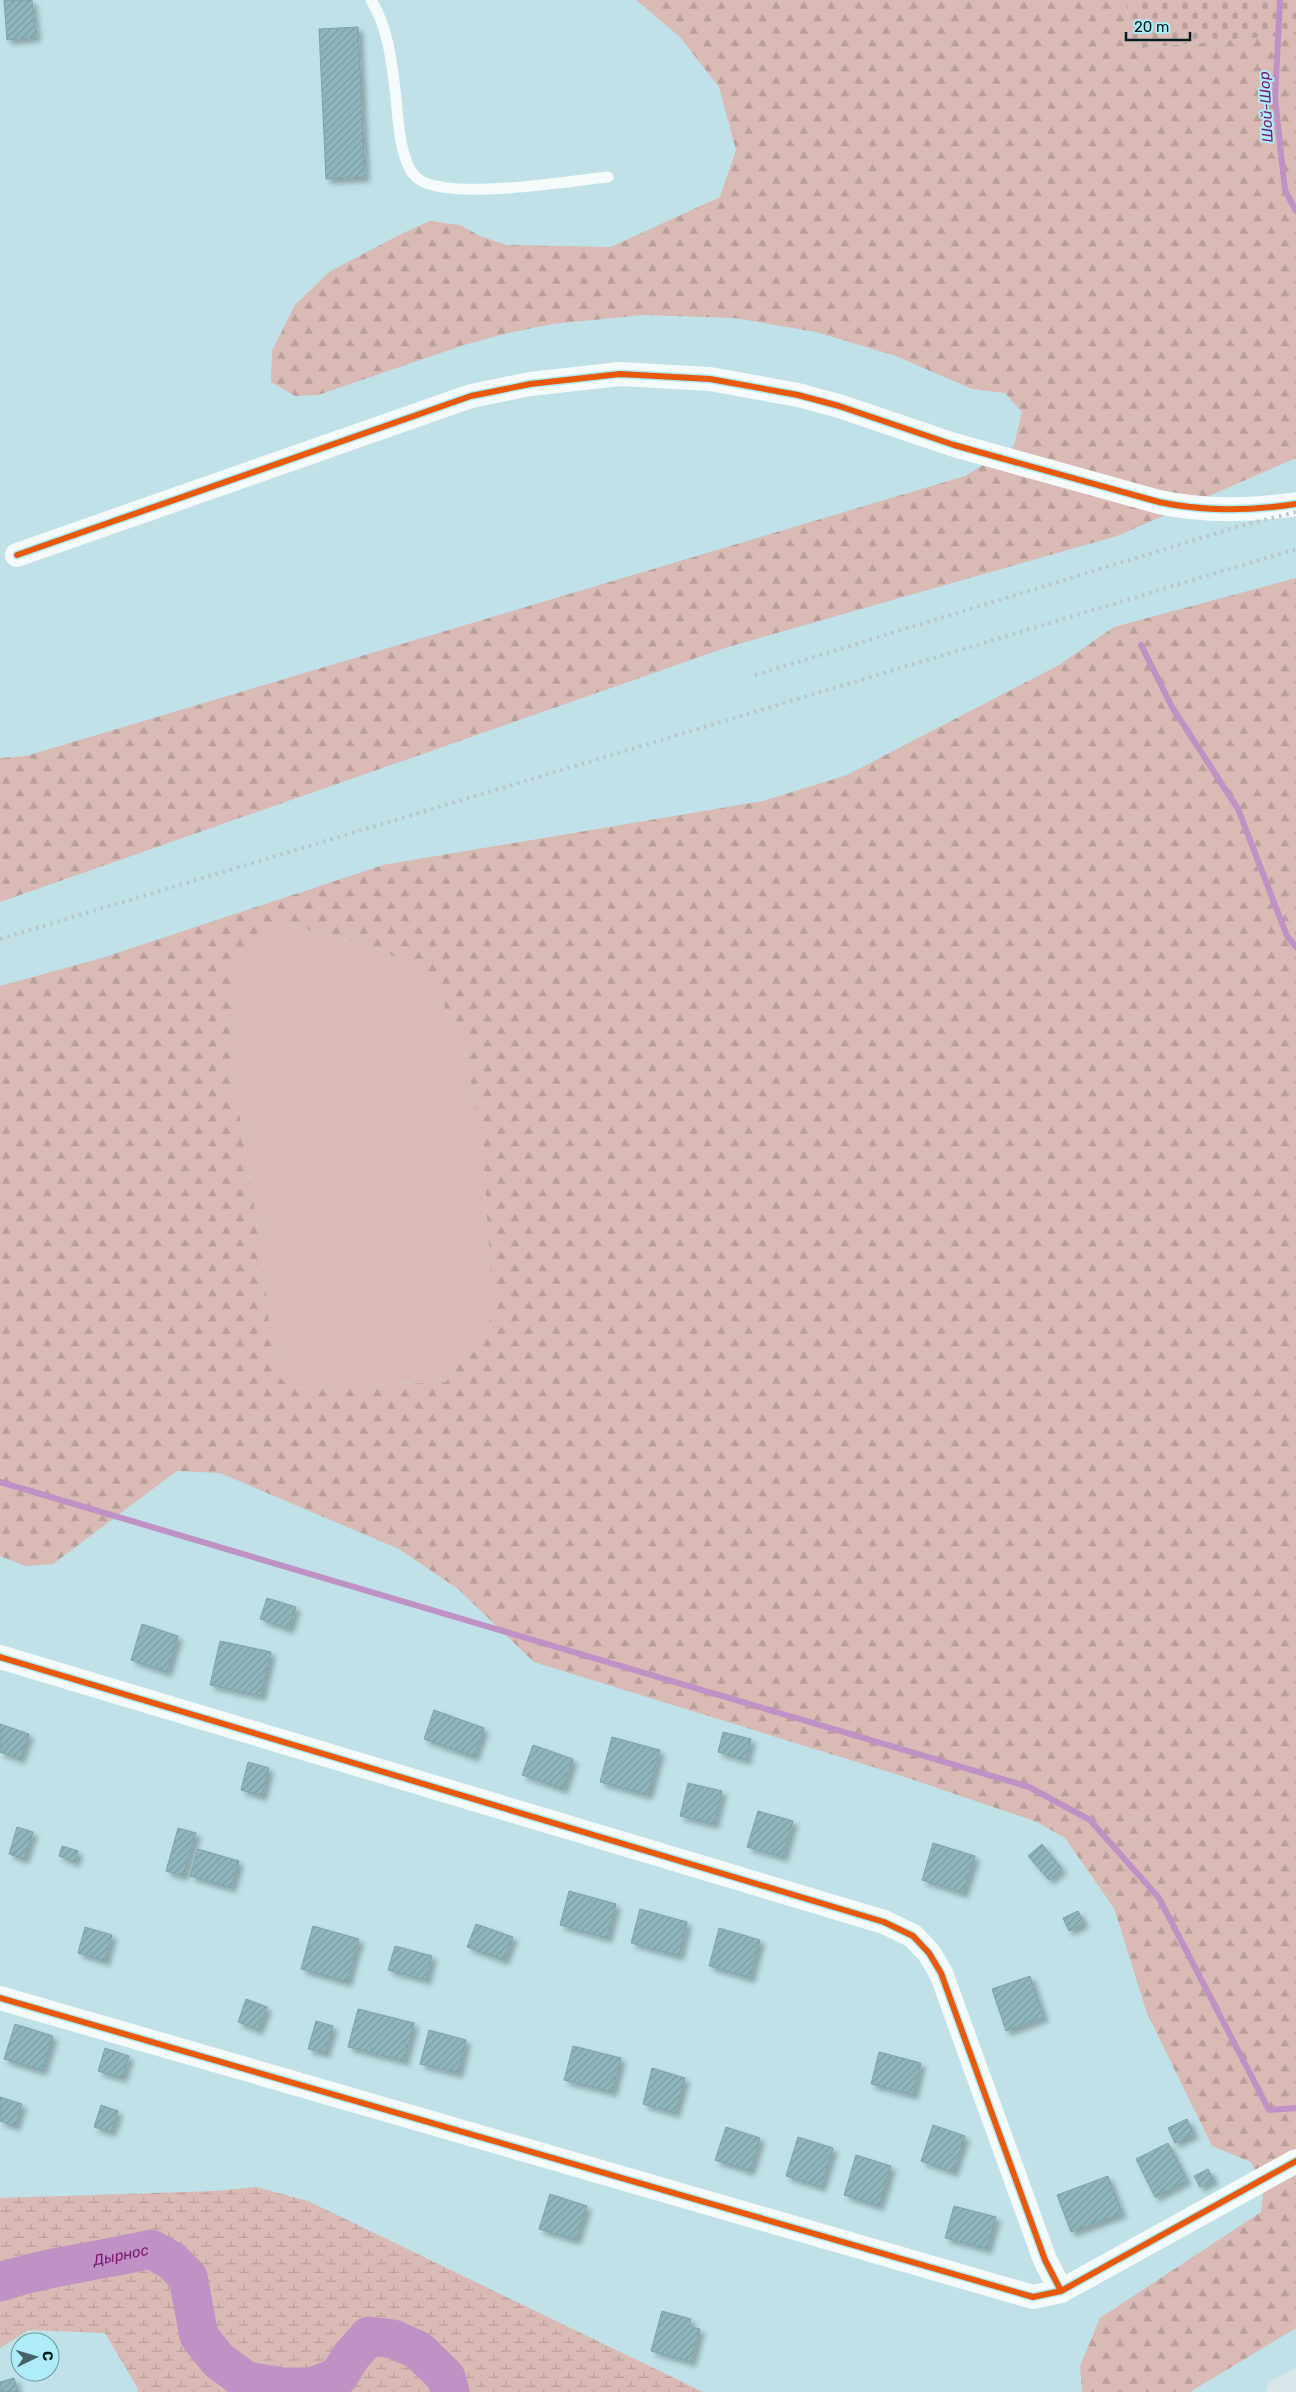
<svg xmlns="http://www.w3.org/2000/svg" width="1296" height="2392" viewBox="0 0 1296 2392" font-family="Rubik,sans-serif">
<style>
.grass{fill:#d9bab4}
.forest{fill:url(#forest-firs);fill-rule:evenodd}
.wetland{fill:url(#wetland-marsh)}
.cemetery{fill:url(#cemetery-stones)}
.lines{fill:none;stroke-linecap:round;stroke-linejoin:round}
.stream{stroke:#bf91c4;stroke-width:6}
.river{stroke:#bf91c4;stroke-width:39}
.building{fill:url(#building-hatch);stroke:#80a1a7;filter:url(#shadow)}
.service{stroke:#f5fafb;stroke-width:11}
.minor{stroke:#f5fafb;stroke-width:24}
.primary{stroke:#d8e6e9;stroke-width:28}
.rail{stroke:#bcc5c7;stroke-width:4;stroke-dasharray:2.5 5;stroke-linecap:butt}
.cycleway-casing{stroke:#aeecf8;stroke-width:9}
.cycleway{stroke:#e8590c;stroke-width:6}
.labels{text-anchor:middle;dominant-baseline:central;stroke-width:4;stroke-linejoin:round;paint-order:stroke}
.water-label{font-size:15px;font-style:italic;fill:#7a1772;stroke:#aeecf8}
</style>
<defs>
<pattern id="forest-firs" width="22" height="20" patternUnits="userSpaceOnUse" patternTransform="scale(1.25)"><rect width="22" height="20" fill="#d9bab4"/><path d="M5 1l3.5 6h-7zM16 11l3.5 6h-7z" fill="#b99f9a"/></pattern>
<pattern id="wetland-marsh" width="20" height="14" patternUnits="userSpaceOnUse" patternTransform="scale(1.25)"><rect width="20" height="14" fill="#d9bab4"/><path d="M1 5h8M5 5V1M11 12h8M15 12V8" fill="none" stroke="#b99f9a"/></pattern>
<pattern id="cemetery-stones" width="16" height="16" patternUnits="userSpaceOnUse" patternTransform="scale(1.25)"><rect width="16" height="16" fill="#d9bab4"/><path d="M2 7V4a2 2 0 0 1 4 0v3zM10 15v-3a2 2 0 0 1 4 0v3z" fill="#b99f9a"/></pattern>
<pattern id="building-hatch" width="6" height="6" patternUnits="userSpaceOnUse" patternTransform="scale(1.25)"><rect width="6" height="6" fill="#90b6bd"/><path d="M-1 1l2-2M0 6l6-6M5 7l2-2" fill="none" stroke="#7b9ca2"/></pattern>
<filter id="shadow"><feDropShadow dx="4.5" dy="4.5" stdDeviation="2.5" flood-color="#0004"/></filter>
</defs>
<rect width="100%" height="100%" fill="#bfe1e7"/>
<polygon class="grass" points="285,924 371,946 417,967 460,1029 482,1134 493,1316 446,1382 290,1388 279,1377 269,1324 263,1259 231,1062 237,964"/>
<g class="forest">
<polygon points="636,0 1126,0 1131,49 1296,34 1296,458 1117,536 728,647 0,902 0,758 26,756 965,476 1014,446 1022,412 1005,393 972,389 896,356 816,332 734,318 643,315 553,324 508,333 464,345 318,395 295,396 271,382 272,351 295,305 329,272 401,234 430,221 460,225 480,236 506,245 611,247 720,197 736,150 719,87 680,37"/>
<path d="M1296,578V2328L1190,2392H1082L1080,2366L1100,2318L1261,2212L1264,2186L1251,2162L1212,2146L1147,2013L1114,1908L1065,1838L1037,1822L902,1776L534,1662L458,1589L399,1549L220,1473L177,1471L53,1564L25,1566L0,1556V986L102,958L383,865L763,801L847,775L1059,665L1114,627ZM285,924L371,946L417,967L460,1029L482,1134L493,1316L446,1382L291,1388L279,1377L269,1324L263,1259L231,1062L237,965Z"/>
</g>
<polygon class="wetland" points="256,2187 308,2201 703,2392 138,2392 138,2389 105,2333 29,2330 0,2348 0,2198 216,2191"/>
<polygon class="cemetery" points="1126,0 1296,0 1296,34 1131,49"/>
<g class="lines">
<g class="stream">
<polyline points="1280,0 1275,98 1285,190 1296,211"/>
<polyline points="1141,645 1172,707 1238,809 1287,936 1296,947"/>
<polyline points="0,1482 1029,1787 1090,1820 1159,1898 1269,2110 1296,2108"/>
</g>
<path class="river" id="s1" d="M0,2282C49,2266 100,2261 151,2249L172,2261L188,2277L199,2336L218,2360L246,2381L283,2387H312L338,2377L352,2355L369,2336L393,2339L418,2350L446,2377L450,2392"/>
</g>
<g class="building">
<polygon points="4,0 32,0 36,37 7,40"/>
<polygon points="358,27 365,177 326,179 319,29"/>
<polygon points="267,1598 296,1607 289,1629 260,1619"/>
<polygon points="142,1624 178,1636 167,1672 131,1660"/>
<polygon points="220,1641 271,1652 261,1696 210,1685"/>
<polygon points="434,1710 484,1728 474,1757 424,1739"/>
<polygon points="0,1724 29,1734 20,1759 0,1752"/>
<polygon points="723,1732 751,1739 746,1760 718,1752"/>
<polygon points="612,1737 660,1750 648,1795 600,1782"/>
<polygon points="533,1745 573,1759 563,1789 522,1775"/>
<polygon points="248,1762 269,1768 262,1796 241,1790"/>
<polygon points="688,1783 722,1791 714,1824 680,1816"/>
<polygon points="758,1811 793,1821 783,1857 747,1847"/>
<polygon points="17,1827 33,1832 24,1859 9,1854"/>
<polygon points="178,1828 196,1833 183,1876 166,1871"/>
<polygon points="933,1843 975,1856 963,1893 922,1880"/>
<polygon points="1042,1844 1062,1869 1049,1880 1028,1856"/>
<polygon points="62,1846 78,1851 75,1862 59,1856"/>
<polygon points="198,1849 239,1861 231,1888 190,1876"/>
<polygon points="569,1891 616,1904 607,1938 560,1925"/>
<polygon points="640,1909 687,1922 679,1956 631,1943"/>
<polygon points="1078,1911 1084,1923 1069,1931 1063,1918"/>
<polygon points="476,1924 513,1937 504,1960 467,1947"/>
<polygon points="313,1926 359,1939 347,1982 301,1969"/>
<polygon points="85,1927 112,1935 105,1961 78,1953"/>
<polygon points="719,1928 760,1940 750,1978 709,1966"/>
<polygon points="395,1946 432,1956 426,1980 388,1970"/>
<polygon points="1030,1976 1044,2017 1006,2031 992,1989"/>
<polygon points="246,1999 267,2007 258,2030 238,2022"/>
<polygon points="358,2009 414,2023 404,2061 348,2047"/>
<polygon points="316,2021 333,2026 325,2053 308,2049"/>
<polygon points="15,2024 53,2036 42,2071 4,2059"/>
<polygon points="429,2030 466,2040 458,2073 420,2064"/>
<polygon points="573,2046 621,2058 612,2092 564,2080"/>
<polygon points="105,2048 129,2056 122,2078 98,2071"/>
<polygon points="879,2052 921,2063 913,2095 871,2084"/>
<polygon points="652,2068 685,2078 675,2113 643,2104"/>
<polygon points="0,2097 22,2104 15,2126 0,2121"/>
<polygon points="101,2105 118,2111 111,2132 94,2127"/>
<polygon points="1187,2119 1194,2134 1175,2143 1168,2128"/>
<polygon points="933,2125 965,2136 953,2172 921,2161"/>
<polygon points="726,2127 760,2138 750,2171 715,2160"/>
<polygon points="798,2137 833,2148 821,2187 786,2176"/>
<polygon points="1168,2143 1187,2180 1155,2197 1136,2159"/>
<polygon points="856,2155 891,2166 879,2206 844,2195"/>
<polygon points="1208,2169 1214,2180 1200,2187 1194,2176"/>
<polygon points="1108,2176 1122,2213 1071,2232 1057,2195"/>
<polygon points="550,2194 587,2206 576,2240 539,2229"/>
<polygon points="954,2206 996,2217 987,2249 945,2238"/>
<polygon points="662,2311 691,2319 689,2326 700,2329 691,2362 651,2351"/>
<polygon points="14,2378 18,2392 0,2392 0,2382"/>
</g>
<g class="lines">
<path class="service" d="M371,0C389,29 392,65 396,98C398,120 400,163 417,178C447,202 568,181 608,177"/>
<g class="minor">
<path d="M17,555L471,396L530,384L620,374L710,379L798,395L839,406L954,445L1159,502C1205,512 1249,511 1296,504"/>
<polyline points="0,1657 884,1922 913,1936 929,1953 941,1973 1045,2260 1061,2291"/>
<polyline points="0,1998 1033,2297 1061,2291 1296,2161"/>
</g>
<polyline class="primary" points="1280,2392 1296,2383"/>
<g class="rail">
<polyline points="755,675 1240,526 1296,512"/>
<polyline points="0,939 1296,549"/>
</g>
<g class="cycleway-casing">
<g id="cycleway">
<path d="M17,555L471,396L530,384L620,374L710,379L798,395L839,406L954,445L1159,502C1205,512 1249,511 1296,504"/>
<polyline points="0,1657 884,1922 913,1936 929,1953 941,1973 1045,2260 1061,2291"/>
<polyline points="0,1998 1033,2297 1061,2291 1296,2161"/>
</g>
</g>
<use href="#cycleway" class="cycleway"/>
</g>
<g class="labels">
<g class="water-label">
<text transform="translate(1266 107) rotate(-93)">Шой-Шор</text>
<text stroke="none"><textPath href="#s1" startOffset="124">Дырнос</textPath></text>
</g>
</g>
<g transform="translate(35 2357) rotate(85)"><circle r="24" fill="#aeecf8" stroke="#6a99a2"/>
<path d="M0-4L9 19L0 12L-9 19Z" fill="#456266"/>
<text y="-8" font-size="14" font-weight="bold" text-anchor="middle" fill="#041d21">С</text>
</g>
<path d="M1126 32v8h64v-8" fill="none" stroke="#041d21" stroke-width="2.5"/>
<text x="1134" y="32" font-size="15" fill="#041d21" stroke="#aeecf8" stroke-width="4" paint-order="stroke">20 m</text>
</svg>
